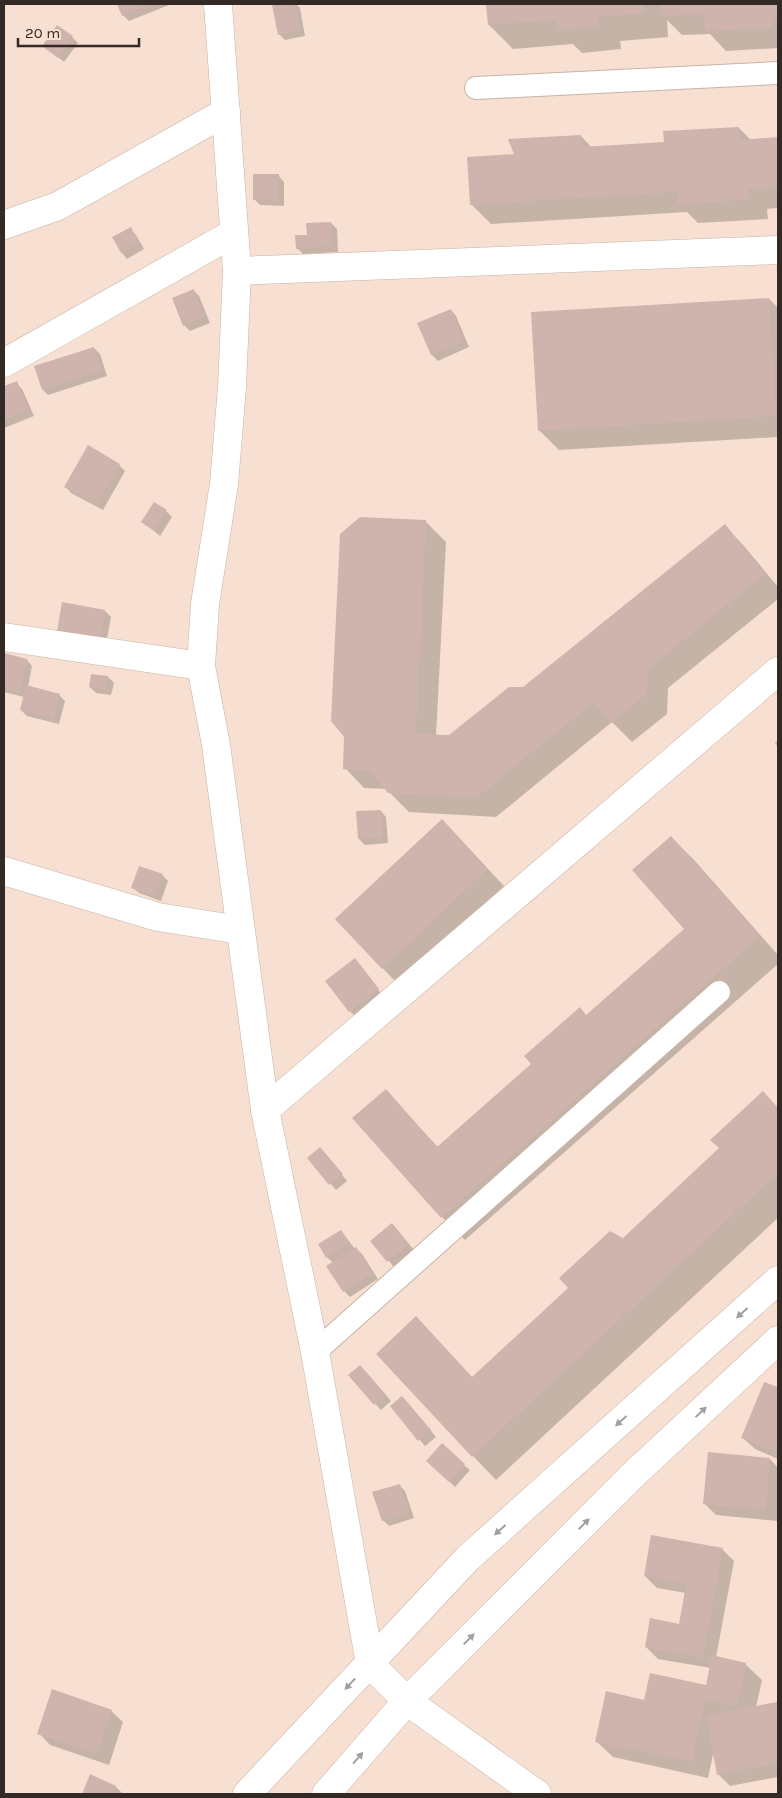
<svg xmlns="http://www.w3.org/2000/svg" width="782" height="1798" viewBox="0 0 782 1798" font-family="Karla,sans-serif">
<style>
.shadow{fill:#0003}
.building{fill:#ceb4ad}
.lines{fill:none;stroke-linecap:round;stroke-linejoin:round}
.service-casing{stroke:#c9b3a5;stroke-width:24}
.minor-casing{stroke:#c9b3a5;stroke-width:29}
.secondary-casing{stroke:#c9b3a5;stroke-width:29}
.service{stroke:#fff;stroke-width:22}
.minor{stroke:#fff;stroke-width:28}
.secondary{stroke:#fff;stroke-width:28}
.oneway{fill:#a39f9d}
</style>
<rect width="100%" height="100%" fill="#f7e0d2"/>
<g class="shadow">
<polygon points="119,4 169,4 169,5 129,21 123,15"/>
<polygon points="285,4 296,4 300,8 305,36 285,40 279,34 273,6"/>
<polygon points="488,4 778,4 778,48 726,51 710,34 682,35 667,20 668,37 620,41 621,49 582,53 573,44 513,49 489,25"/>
<polygon points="72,37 78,43 64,62 44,46"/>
<polygon points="739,128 751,140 778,138 778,208 767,209 768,219 698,223 687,212 491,224 471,204 515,155 581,136 592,148 665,143"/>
<polygon points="279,176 284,182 284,206 260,205 254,199"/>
<polygon points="331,223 337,229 338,252 303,254 297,248 308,236"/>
<polygon points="130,229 136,235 144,249 127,259 122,253"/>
<polygon points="193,290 199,296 210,323 190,331 184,325"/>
<polygon points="769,299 778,308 778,437 559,450 539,430"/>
<polygon points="451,310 456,316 469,347 438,361 432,355 419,323"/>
<polygon points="94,348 100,354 107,376 48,395 43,390"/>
<polygon points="16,383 22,389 34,416 4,428 4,388"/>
<polygon points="119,465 125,471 103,510 71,493 66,487"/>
<polygon points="166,511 172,517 160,536 143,522"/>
<polygon points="426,522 446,542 436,736 450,737 524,688 725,526 744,546 778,587 778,599 668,688 667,714 632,742 612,722 496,817 409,812 386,789 364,788 345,768"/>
<polygon points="63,604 105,611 111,617 106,644"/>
<polygon points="4,655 27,660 32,666 28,687 59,695 65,701 59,724 27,716 21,710 24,697 4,692"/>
<polygon points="108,677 114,683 111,695 96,693 90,687"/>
<polygon points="778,740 778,747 775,743"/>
<polygon points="381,811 386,817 388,843 365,845 359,839"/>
<polygon points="458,837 504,886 399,985 336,920"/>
<polygon points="671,837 695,861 778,955 778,964 465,1240 442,1217 385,1091 438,1147 686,929"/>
<polygon points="162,875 168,881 161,901 139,893 133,888"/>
<polygon points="361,966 383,996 356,1017 350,1011"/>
<polygon points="763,1093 778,1108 778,1218 496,1480 473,1456 416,1318 473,1378 721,1148"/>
<polygon points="326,1155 347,1181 336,1190 309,1158"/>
<polygon points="397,1230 414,1250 394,1267 372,1241"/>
<polygon points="341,1231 355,1249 356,1248 362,1254 378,1279 350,1297 344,1291 333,1263 327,1257"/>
<polygon points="366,1372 391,1401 381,1410 350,1376"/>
<polygon points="765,1383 778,1389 778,1459 755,1449 743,1438"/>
<polygon points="408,1403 436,1437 425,1446 392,1407"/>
<polygon points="770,1459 778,1468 777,1521 716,1515 705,1504"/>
<polygon points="464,1465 470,1470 455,1487 434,1467"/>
<polygon points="399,1485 405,1491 414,1518 389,1526 383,1520"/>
<polygon points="722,1549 734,1561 716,1657 745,1664 762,1680 756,1707 777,1703 778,1705 778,1777 730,1786 718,1774 714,1750 708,1778 613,1757 596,1741 645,1701 707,1686 711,1668 658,1659 646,1647 680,1626 686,1593 657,1588 645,1576"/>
<polygon points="111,1711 123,1722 109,1765 50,1745 39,1733"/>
<polygon points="91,1776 116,1787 123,1794 83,1794"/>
</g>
<g class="building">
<polygon points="117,4 152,4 122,16"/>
<polygon points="278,4 295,4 300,31 278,35 272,5"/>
<polygon points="486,4 644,4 645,13 597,17 598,26 557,30 557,20 488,25"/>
<polygon points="660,4 778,4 778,18 772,18 773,28 705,31 705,23 701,14 661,16"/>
<polygon points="57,25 73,36 58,58 42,46"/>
<polygon points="739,127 740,140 778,137 778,188 748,189 749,200 677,204 677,192 470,205 467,157 514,154 508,139 581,135 582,147 664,142 663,131"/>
<polygon points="253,174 279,174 279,201 253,200"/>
<polygon points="331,222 333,246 296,249 295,235 307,235 306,223"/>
<polygon points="131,227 139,243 121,253 112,237"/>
<polygon points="194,289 205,317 183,326 172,298"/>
<polygon points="769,298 776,416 538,431 531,312"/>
<polygon points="451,309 464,341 431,355 417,323"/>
<polygon points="94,347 102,371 42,390 34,366"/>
<polygon points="17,381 29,410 4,420 4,386"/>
<polygon points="88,445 120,464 97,505 64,487"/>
<polygon points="154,502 167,510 154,531 141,522"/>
<polygon points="360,517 426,520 416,734 449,735 509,687 523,687 725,524 765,574 649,668 647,694 611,723 594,702 476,798 388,793 369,770 343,769 344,737 331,721 340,534"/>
<polygon points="62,602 105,610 100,639 57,631"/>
<polygon points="4,653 27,659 20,692 4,689"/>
<polygon points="91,674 108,676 106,690 89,687"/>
<polygon points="26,685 60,694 54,719 20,710"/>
<polygon points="381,810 382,838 358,839 356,811"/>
<polygon points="442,819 488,869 382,969 335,919"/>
<polygon points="671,836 760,936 441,1218 352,1118 386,1089 437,1147 531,1064 524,1056 580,1007 586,1015 684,929 632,870"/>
<polygon points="139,866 163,874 155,896 131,888"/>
<polygon points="355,958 379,989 349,1012 325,981"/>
<polygon points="763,1091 778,1108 778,1173 472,1457 376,1354 416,1316 472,1377 568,1288 559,1278 610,1231 623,1238 719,1148 710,1140"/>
<polygon points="320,1147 343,1174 329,1185 307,1158"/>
<polygon points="392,1223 409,1244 387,1262 370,1241"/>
<polygon points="341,1230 350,1243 326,1258 318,1244"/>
<polygon points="356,1247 373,1273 343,1292 326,1266"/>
<polygon points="360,1365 386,1395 374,1405 348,1375"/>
<polygon points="764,1382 778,1387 778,1453 741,1438"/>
<polygon points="402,1396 431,1430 418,1441 390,1406"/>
<polygon points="442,1443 465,1464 449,1482 426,1461"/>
<polygon points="708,1452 770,1458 766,1510 703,1504"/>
<polygon points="400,1484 409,1513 382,1521 372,1492"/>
<polygon points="651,1535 723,1548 703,1658 645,1647 650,1618 679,1624 686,1585 644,1576"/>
<polygon points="712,1655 746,1663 737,1707 705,1700 692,1762 595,1742 606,1691 644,1700 650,1673 706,1685"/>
<polygon points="52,1689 112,1710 97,1754 37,1734"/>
<polygon points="777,1702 778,1763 717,1775 706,1715"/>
<polygon points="90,1774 116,1786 113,1794 82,1794"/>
</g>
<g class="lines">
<g class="service-casing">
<g id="service">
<polyline points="476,88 778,73"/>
<polyline points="315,1352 719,992"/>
</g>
</g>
<g class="minor-casing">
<g id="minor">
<polyline points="218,4 237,271 232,387 224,484 205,604 201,666 216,745 265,1110 315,1352 370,1664 407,1701 537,1794"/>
<polyline points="4,225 58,206 226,112"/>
<polyline points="237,271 778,250"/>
<polyline points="4,363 234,233"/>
<polyline points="4,637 201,666"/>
<polyline points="4,871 158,917 240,930"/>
<polyline points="265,1110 778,671"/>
</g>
</g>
<g class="secondary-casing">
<g id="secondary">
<polyline points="247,1794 468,1558 778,1280"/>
<polyline points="326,1794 407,1701 634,1474 778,1340"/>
</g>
</g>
<use href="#service" class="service"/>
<use href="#minor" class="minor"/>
<use href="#secondary" class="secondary"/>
</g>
<defs><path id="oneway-solid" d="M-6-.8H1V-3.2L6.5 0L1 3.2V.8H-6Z" transform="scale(1.25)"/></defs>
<g class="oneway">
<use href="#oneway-solid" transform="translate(742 1313) rotate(138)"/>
<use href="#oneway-solid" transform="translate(701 1412) rotate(-43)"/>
<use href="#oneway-solid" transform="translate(621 1421) rotate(138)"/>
<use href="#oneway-solid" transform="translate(584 1524) rotate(-45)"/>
<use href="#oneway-solid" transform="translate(500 1530) rotate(138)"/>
<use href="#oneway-solid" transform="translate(469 1639) rotate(-45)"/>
<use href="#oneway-solid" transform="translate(350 1684) rotate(133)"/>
<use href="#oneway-solid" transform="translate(358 1758) rotate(-49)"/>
</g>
<rect width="782" height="1798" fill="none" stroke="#332a25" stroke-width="10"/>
<path d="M18 38v8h121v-8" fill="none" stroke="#332a25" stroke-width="2.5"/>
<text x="25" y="38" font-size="15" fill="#332a25" stroke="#f7e0d2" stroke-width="4" paint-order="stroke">20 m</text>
</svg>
